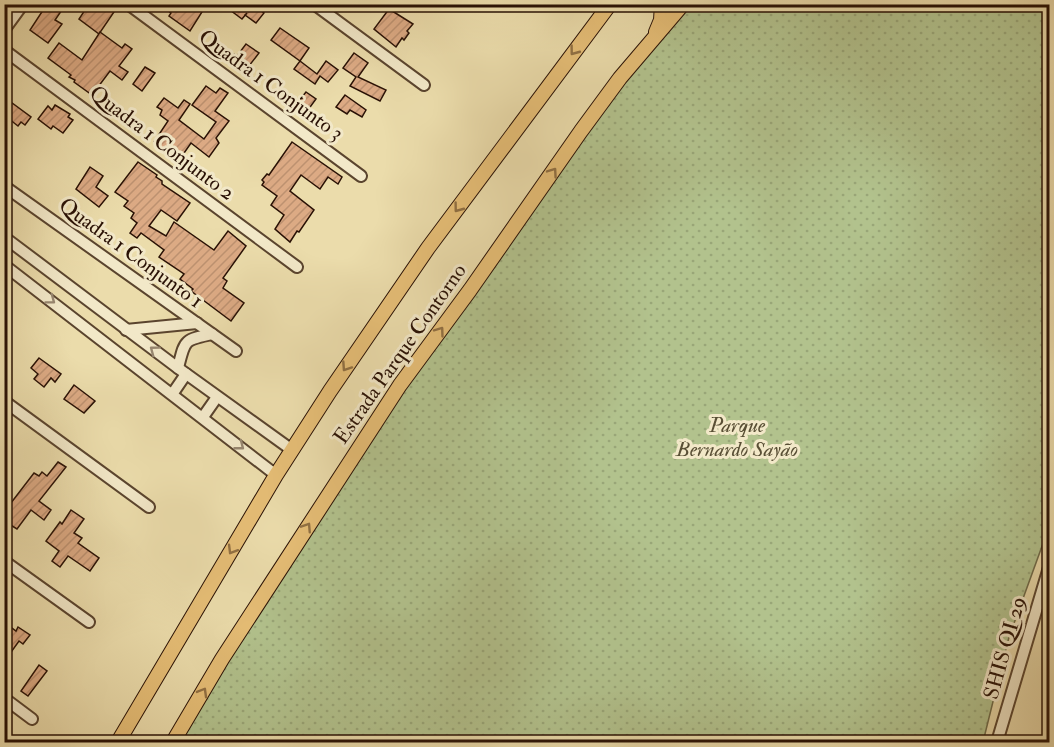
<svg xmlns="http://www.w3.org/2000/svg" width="1054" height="747" viewBox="0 0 1054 747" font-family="'IM FELL Double Pica',serif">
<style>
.park{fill:url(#park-dots);stroke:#6e6a49;stroke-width:1.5}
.building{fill:url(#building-hatch);stroke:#291105;stroke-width:1.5}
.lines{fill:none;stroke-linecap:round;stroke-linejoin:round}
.minor-casing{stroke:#5a442e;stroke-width:14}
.major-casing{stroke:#291105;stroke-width:16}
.minor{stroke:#f2e8c8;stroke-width:10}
.major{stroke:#e6be76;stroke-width:14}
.oneway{stroke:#917043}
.oneway2{stroke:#988770}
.labels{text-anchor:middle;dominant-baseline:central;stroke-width:6;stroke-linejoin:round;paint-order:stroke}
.street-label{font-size:21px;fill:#291105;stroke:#f2e8c8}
.park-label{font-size:21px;font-style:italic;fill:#594f35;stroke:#f2e8c8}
</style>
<defs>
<pattern id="park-dots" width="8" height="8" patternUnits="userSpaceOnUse" patternTransform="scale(1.5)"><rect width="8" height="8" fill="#b2c28d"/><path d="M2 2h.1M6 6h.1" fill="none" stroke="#99a678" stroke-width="1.8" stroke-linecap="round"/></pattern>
<pattern id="building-hatch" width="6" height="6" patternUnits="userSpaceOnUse" patternTransform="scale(1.5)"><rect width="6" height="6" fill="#dcaa84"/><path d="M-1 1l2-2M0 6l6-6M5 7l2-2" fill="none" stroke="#bd9170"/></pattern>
</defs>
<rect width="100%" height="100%" fill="#ebdcab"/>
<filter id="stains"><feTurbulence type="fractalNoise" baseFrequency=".00333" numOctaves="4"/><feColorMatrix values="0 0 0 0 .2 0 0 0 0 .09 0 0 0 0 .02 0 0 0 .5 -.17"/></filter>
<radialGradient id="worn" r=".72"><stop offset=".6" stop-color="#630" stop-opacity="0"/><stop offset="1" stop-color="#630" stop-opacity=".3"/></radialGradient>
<polygon class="park" points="676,5 1049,5 1049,527 1009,637 983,742 178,742 332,477"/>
<g class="building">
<polygon points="47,4 66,4 55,20 62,24 48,43 30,30"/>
<polygon points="89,4 103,4 114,12 99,34 79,19"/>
<polygon points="171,4 207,4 190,31 169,16 171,13 167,10"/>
<polygon points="222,4 241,4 249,10 253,5 264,13 256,23 245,15 247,13 242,19"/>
<polygon points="389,9 413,24 407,31 409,33 404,40 402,38 396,47 374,29"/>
<polygon points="280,28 309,48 300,61 271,40"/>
<polygon points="100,32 122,48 125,44 132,49 119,66 128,72 122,80 110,71 92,95 74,82 75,80 69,77 71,75 48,58 59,43 82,60"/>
<polygon points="246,44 259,53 245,71 229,61 234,54 237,56"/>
<polygon points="354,53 368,63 358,77 386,90 380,101 350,86 356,77 343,68"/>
<polygon points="300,61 317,74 326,61 338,70 328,82 320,76 315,84 294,69"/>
<polygon points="145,67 155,73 142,91 133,84"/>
<polygon points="206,86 216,93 220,88 228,93 215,111 229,121 216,138 219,143 209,157 191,143 177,163 154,142 168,121 160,115 162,110 157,107 164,98 178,108 184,100 190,104 179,120 204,139 216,122 192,105"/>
<polygon points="306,92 316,99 305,114 294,107"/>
<polygon points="345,95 366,110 362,117 350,110 347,114 336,107"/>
<polygon points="4,97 31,117 25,125 21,122 18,126 4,115"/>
<polygon points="55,105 70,114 68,117 73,120 63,133 53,126 51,129 38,119 48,106 52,110"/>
<polygon points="292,142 342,177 338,184 328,177 320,189 301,175 290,191 314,210 299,232 297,231 290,242 275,229 284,215 271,205 277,196 262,185 264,182 262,180 267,174 269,175"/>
<polygon points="138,162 157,175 156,177 162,181 162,184 190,203 177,221 161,210 149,226 166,236 174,222 214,250 228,231 246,246 223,278 227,281 223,288 244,303 231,321 191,291 193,289 180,279 184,274 159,257 164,250 141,233 137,238 130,233 137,223 131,218 134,213 124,206 128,201 115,192"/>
<polygon points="90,167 103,176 96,187 108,196 99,207 76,189"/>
<polygon points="39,358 61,374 55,382 51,378 44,387 34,379 38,374 31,368"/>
<polygon points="74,385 95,401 84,413 64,399"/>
<polygon points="58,462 66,467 39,501 51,510 44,520 31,510 17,529 4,521 4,512 34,473 39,476 42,472 47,476"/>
<polygon points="71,510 84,519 74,533 82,538 78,543 99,558 90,571 68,556 60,567 52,561 59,551 46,541 60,522 62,524"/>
<polygon points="4,622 16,631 18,627 30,635 23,644 19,641 4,662"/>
<polygon points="39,665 47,671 28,696 21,691"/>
</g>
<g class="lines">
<g class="minor-casing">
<g id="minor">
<polyline points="128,4 361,176"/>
<polyline points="314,4 424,85"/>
<polyline points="4,30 23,4"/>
<polyline points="4,50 297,267"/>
<polyline points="4,186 236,351"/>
<polyline points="4,237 178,368 292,450"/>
<polyline points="4,265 276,475"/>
<polyline points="126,330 197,323"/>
<path d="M178,368C185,340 183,340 212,334"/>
<polyline points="173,393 186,374"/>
<polyline points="4,401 149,507"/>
<polyline points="203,417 217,397"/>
<polyline points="4,561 89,622"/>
<polyline points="4,698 32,719"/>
<polyline points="997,742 1050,564"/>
</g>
</g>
<g class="major-casing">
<g id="major">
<polyline points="656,32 661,20 662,4"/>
<polyline points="118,742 276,475 330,391 428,248 610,4"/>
<polyline points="173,742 222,659 400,385 470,290 581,131 620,78 683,4"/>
</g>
</g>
<use href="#minor" class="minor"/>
<use href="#major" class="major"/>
</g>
<defs><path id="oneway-chevron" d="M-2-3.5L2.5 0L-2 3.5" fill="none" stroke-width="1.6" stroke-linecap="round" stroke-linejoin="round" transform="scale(1.5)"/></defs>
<g class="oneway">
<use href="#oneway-chevron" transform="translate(574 51) rotate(127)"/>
<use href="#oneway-chevron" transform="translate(553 172) rotate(-55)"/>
<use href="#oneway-chevron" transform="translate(458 208) rotate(127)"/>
<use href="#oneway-chevron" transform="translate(440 331) rotate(-54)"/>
<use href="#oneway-chevron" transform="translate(346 367) rotate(124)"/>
<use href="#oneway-chevron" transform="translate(307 527) rotate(-57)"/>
<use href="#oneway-chevron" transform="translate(232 550) rotate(121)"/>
<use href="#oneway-chevron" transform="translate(203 692) rotate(-60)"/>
</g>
<g class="oneway2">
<use href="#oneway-chevron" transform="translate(51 300) rotate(37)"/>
<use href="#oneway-chevron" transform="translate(154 350) rotate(-143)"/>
<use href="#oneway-chevron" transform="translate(240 446) rotate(38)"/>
</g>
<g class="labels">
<g class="street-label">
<text transform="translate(271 85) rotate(36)">Quadra 1 Conjunto 3</text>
<text transform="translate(162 143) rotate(37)">Quadra 1 Conjunto 2</text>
<text transform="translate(131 253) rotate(36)">Quadra 1 Conjunto 1</text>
<text transform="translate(400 354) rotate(-55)">Estrada Parque Contorno</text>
<text transform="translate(1005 648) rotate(-74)">SHIS QI 29</text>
</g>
<g class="park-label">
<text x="737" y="425">Parque<tspan x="737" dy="24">Bernardo Sayão</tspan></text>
</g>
</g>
<rect width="1054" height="747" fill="none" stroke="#ebdcab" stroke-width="24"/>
<rect x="6" y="6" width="1042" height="735" fill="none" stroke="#291105" stroke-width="3"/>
<rect x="12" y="12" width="1030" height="723" fill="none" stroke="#291105" stroke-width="1.5"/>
<rect width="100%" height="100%" filter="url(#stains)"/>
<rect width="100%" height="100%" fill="url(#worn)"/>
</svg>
